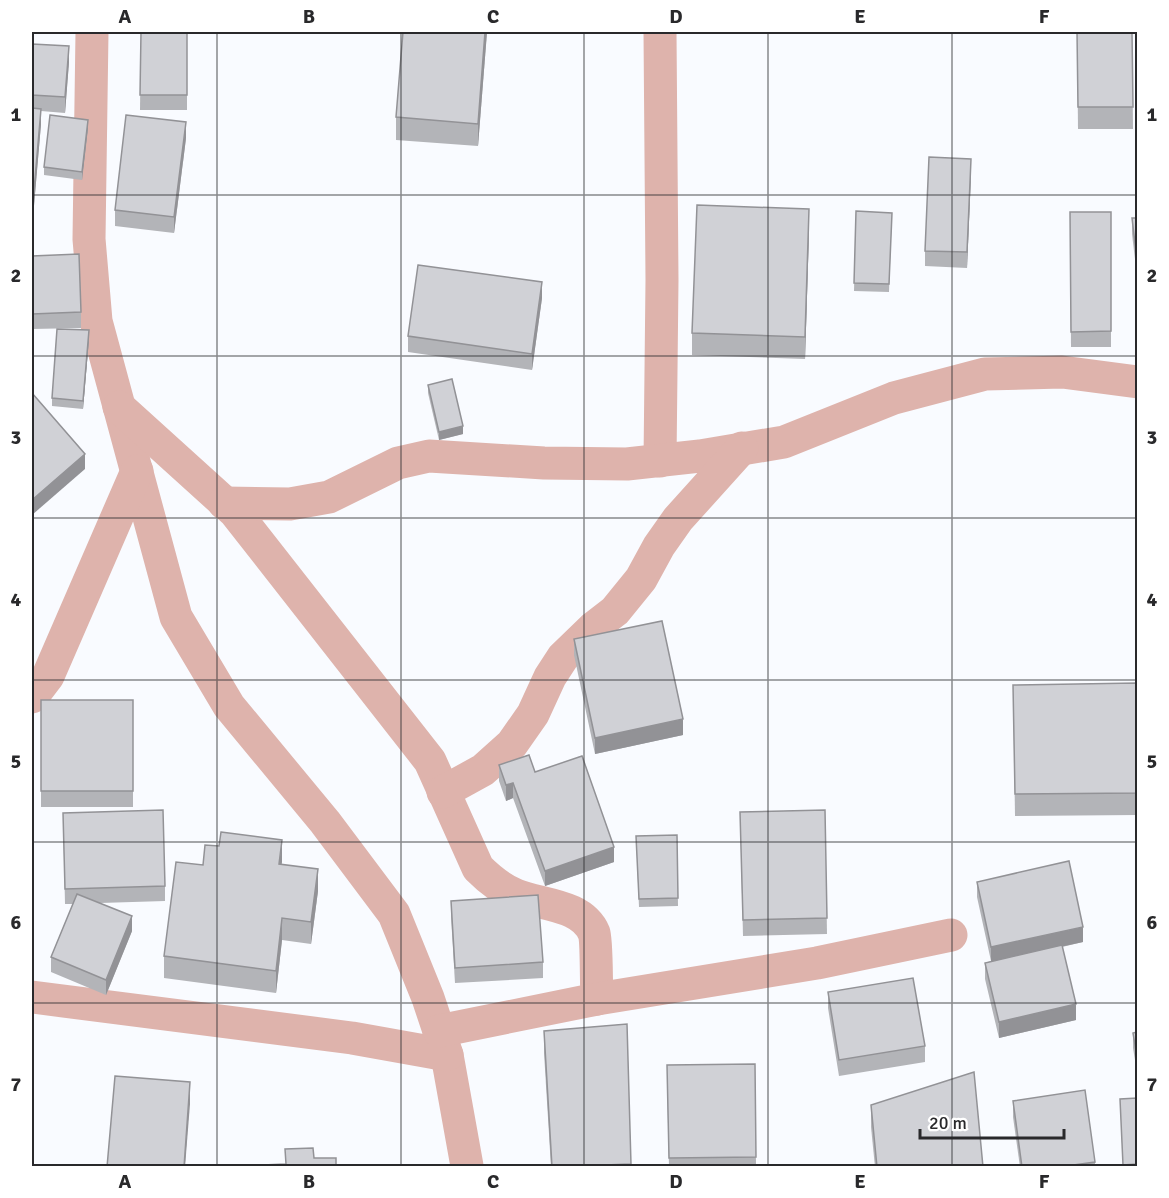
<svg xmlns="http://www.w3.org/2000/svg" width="1169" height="1198" viewBox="0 0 1169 1198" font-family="Signika,sans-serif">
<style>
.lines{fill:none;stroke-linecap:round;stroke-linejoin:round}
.street{stroke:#deb3ac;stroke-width:33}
.wall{fill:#b3b4b8}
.shaded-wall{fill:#929296}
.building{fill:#d0d1d6;stroke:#929296;stroke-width:1.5}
.grid{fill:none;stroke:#29292b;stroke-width:1.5;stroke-opacity:0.55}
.neatline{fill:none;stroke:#29292b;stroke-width:2}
.grid-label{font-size:20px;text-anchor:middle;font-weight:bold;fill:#29292b}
</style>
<rect width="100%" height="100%" fill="#f9fbff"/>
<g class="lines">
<g class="street">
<polyline points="92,32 89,239 96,321 176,617 229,706 325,822 394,914 428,998 447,1055 467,1166"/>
<path d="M119,407L235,512L430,761L478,868C489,879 501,889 516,895C540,905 582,904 594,933C597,941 596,987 597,999"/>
<polyline points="660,461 662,280 660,32"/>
<polyline points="224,503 290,504 329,497 398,463 429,456 544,463 627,464 700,456 784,442 894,398 985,374 1062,372 1138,382"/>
<polyline points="32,697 48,676 137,471"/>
<polyline points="443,792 483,770 512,744 533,714 550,677 563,657 593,628 615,611 641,579 659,546 678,519 742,448"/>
<polyline points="32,997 352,1038 447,1055"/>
<polyline points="439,1031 597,999 817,963 951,935"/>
</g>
</g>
<g class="wall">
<polygon points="141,32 187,32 187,110 140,110"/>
<polygon points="487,32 478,146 396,140 396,117"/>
<polygon points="1077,32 1132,32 1133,129 1078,129"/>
<polygon points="32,44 69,62 65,113 41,111 41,124 33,217 32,217"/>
<polygon points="88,128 82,180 44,175 44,167"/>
<polygon points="186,138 174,233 115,226 115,210"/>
<polygon points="971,174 967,268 925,266 925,251"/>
<polygon points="856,211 892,213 889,292 854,291"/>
<polygon points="1070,212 1111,212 1111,347 1071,347"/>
<polygon points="1132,218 1137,218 1137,276 1132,234"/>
<polygon points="809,231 805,359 692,355 692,333"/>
<polygon points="32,256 81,312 81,328 32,329"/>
<polygon points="542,298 532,370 408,352 408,336"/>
<polygon points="89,339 83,409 52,406 52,398"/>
<polygon points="428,385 463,434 439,440 428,393"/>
<polygon points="574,639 683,735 595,754 574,655"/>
<polygon points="1137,683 1137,815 1015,816 1013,685"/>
<rect x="41" y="700" width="92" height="107"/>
<polygon points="499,765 535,772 614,862 545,886 513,798 506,801 499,781"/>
<polygon points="825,810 827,934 743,936 740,812"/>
<polygon points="63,813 165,886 165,901 100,903 132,931 106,995 51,972 51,957 73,904 65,904"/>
<polygon points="677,835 678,906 639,907 636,836"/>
<polygon points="282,864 318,891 311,944 282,940 276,993 164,978 164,956 203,865"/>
<polygon points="977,882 1083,942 1062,947 1076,1020 999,1038 985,979 985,963 991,961 977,897"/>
<polygon points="451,901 543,962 543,978 455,983 451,916"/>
<polygon points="828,992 925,1046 925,1062 839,1076 828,1008"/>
<polygon points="627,1024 631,1167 551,1167 544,1053 544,1031"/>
<polygon points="1137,1032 1137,1072 1133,1048 1133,1033"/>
<polygon points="755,1064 756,1165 776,1167 669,1167 667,1081"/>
<polygon points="1137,1098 1137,1167 1123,1167 1120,1099"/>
<polygon points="1013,1101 1095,1162 1095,1167 1020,1167 1013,1117"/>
<polygon points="871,1105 983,1167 875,1167 871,1127"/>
</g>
<g class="shaded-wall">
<polygon points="485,32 487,32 478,146 478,124"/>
<polygon points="69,46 69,62 65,113 65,97"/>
<polygon points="41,109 41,124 33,217 33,202"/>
<polygon points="88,120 88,128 82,180 82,172"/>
<polygon points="186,122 186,138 174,233 174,217"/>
<polygon points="971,159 971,174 967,268 967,252"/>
<polygon points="809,209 809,231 805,359 805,337"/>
<polygon points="542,282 542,298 532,370 532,354"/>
<polygon points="89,330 89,339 83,409 83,401"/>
<polygon points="463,426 463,434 439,440 439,432"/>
<polygon points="85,454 85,469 32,515 32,500"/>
<polygon points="683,719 683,735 595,754 595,738"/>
<polygon points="513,783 513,798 506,801 506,785"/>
<polygon points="282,840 282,862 279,886 279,864"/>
<polygon points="614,847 614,862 545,886 545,871"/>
<polygon points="318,869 318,891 311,944 311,922"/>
<polygon points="132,916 132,931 106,995 106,980"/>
<polygon points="282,918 282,940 276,993 276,971"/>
<polygon points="1083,927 1083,942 991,962 991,947"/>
<polygon points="1076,1004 1076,1020 999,1038 999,1022"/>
<polygon points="190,1082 190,1104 185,1167 184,1167"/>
</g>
<g class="building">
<polygon points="141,32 187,32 187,95 140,95"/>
<polygon points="403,32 485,32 478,124 396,117"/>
<polygon points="1077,32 1132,32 1133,107 1078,107"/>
<polygon points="32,44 69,46 65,97 32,95"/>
<polygon points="32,108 41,109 33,202 32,202"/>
<polygon points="50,115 88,120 82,172 44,167"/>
<polygon points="126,115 186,122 174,217 115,210"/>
<polygon points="929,157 971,159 967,252 925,251"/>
<polygon points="697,205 809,209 805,337 692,333"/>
<polygon points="856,211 892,213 889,284 854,283"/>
<polygon points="1070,212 1111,212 1111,331 1071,332"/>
<polygon points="1132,218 1137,218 1137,260"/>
<polygon points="79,254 81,312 32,314 32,256"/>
<polygon points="418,265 542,282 532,354 408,336"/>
<polygon points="57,329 89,330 83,401 52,398"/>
<polygon points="452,379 463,426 439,432 428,385"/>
<polygon points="32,393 85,454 32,500"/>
<polygon points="662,621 683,719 595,738 574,639"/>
<polygon points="1137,683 1137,793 1015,794 1013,685"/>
<rect x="41" y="700" width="92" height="91"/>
<polygon points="529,755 535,772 582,756 614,847 545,871 513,783 506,785 499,765"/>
<polygon points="163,810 165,886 65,889 63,813"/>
<polygon points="825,810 827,918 743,920 740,812"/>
<polygon points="221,832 282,840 279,864 318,869 311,922 282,918 276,971 164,956 176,862 203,865 205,845 219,846"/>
<polygon points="677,835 678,898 639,899 636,836"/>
<polygon points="1069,861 1083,927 991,947 977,882"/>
<polygon points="77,894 132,916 106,980 51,957"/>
<polygon points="538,895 543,962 455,968 451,901"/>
<polygon points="1062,945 1076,1004 999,1022 985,963"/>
<polygon points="913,978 925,1046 839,1060 828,992"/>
<polygon points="627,1024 631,1164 552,1167 544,1031"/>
<polygon points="1137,1032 1137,1057 1133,1033"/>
<polygon points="755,1064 756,1157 669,1158 667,1065"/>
<polygon points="974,1072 983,1167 877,1167 871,1105"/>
<polygon points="115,1076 190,1082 184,1167 107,1167"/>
<polygon points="1085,1090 1095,1162 1059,1167 1022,1167 1013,1101"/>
<polygon points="1137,1098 1137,1164 1123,1165 1120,1099"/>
<polygon points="313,1148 314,1158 336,1158 336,1167 263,1167 263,1165 286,1164 285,1149"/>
<rect x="704" y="1165" width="72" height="2"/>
</g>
<path class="grid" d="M217,32V1166M401,32V1166M584,32V1166M768,32V1166M952,32V1166M32,195H1138M32,356H1138M32,518H1138M32,680H1138M32,842H1138M32,1003H1138"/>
<rect width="1169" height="1198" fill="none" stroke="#ffffff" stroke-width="66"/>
<path d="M920 1129v9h144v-9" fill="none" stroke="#29292b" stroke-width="3"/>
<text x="929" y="1129" font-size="18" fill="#29292b" stroke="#ffffff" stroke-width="4.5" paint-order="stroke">20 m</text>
<rect x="33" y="33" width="1103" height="1132" class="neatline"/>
<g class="grid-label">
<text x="125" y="23">A</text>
<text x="309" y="23">B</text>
<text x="493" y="23">C</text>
<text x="676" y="23">D</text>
<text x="860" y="23">E</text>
<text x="1044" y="23">F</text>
<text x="16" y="121">1</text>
<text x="1152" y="121">1</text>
<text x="16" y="282">2</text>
<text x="1152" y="282">2</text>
<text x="16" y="444">3</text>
<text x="1152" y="444">3</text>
<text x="16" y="606">4</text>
<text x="1152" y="606">4</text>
<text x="16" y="768">5</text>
<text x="1152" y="768">5</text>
<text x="16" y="929">6</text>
<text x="1152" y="929">6</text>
<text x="16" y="1091">7</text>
<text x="1152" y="1091">7</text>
<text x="125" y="1188">A</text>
<text x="309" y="1188">B</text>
<text x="493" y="1188">C</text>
<text x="676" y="1188">D</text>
<text x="860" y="1188">E</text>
<text x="1044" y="1188">F</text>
</g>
</svg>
